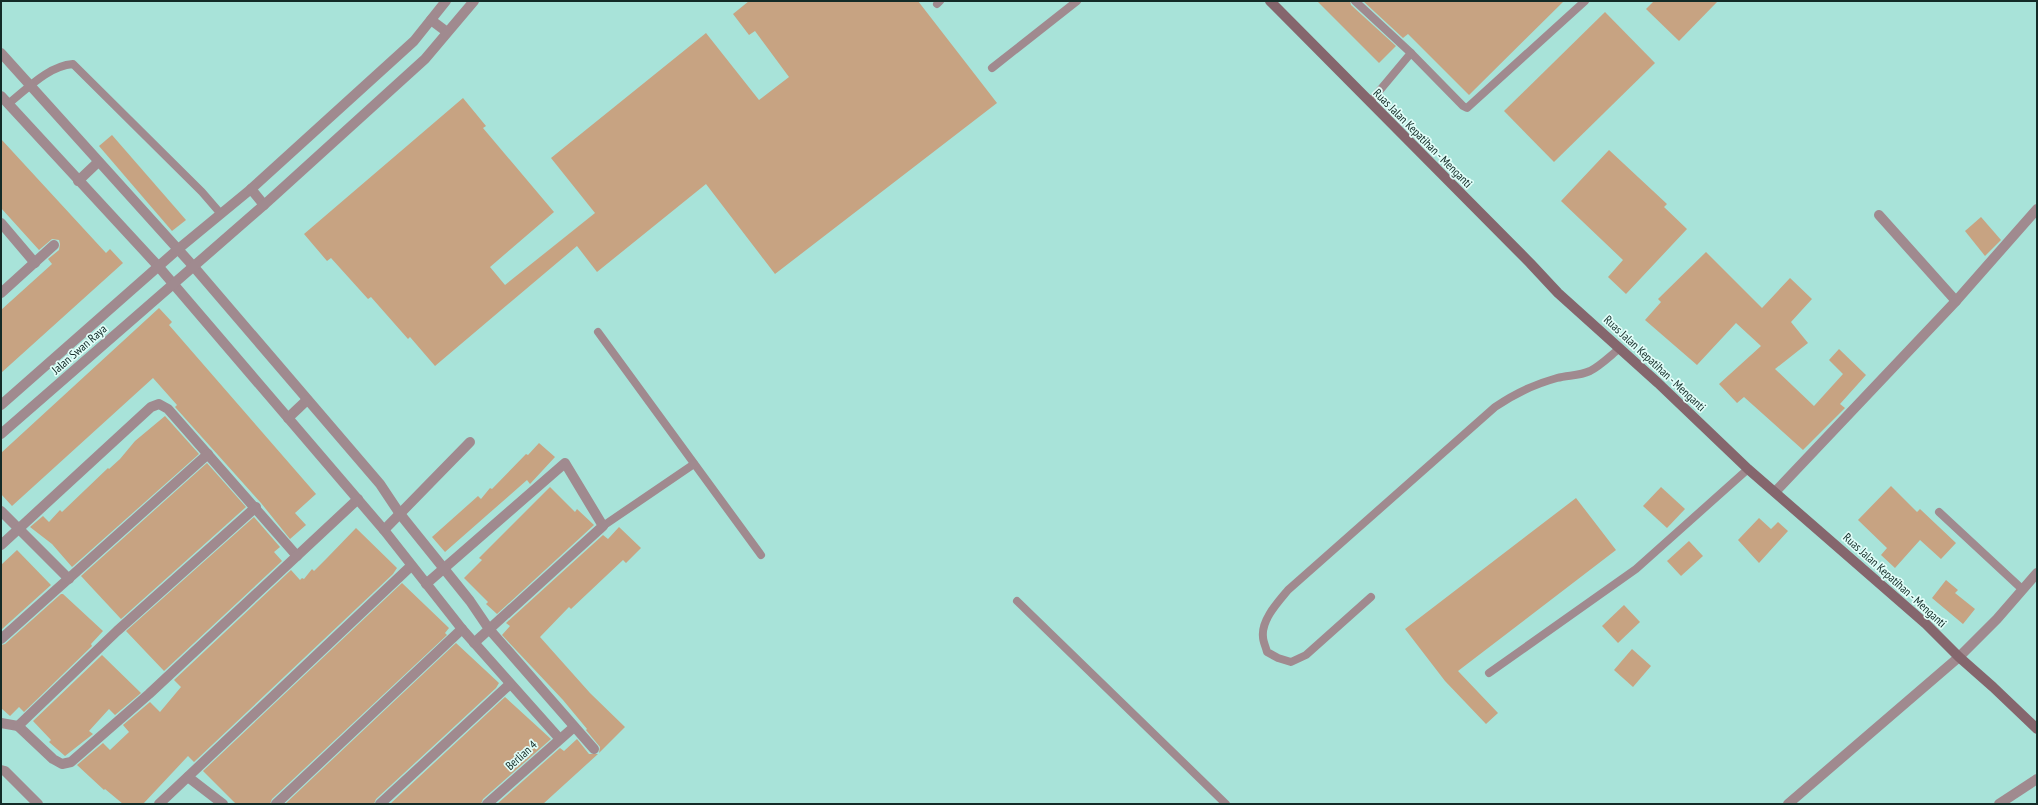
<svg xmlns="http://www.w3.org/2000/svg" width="2038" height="805" viewBox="0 0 2038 805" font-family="'PT Sans Narrow',sans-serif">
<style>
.building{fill:#c7a382}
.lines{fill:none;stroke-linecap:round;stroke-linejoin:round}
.lane{stroke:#a08a8f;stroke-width:8}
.street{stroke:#a08a8f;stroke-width:10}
.secondary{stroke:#85666d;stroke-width:10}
.labels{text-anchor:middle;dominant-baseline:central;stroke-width:3.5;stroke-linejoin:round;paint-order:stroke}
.street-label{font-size:12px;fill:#132b27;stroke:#e0fdf8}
</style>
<rect width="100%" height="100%" fill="#a8e3d9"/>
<g class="building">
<polygon points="749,1 918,1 997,103 775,274 706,184 597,272 577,246 435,366 410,337 408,339 371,297 368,299 331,258 327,261 304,234 463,98 486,126 483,128 554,212 490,267 505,285 595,213 551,158 706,33 759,100 789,77 755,31 749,35 733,14"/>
<polygon points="1317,1 1350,1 1351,5 1396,46 1379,63"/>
<polygon points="1363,1 1564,1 1469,95 1408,34 1403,38"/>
<polygon points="1654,1 1718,1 1679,41 1646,9"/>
<polygon points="1605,12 1655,63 1554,162 1504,111"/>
<polygon points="112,135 186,220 172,231 99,146"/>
<polygon points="1,139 106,253 110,249 123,263 1,373 1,310 52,264 48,259 59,250 60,244 59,240 52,239 39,250 1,208"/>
<polygon points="1609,150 1667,204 1664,207 1687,229 1626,294 1608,277 1623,260 1561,201"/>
<polygon points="1981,217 2001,240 1985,256 1965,231"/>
<polygon points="1706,252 1762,308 1790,278 1812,299 1791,322 1808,343 1775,369 1814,406 1843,374 1829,360 1839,349 1866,375 1840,404 1845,408 1803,450 1744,397 1737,403 1719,384 1761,346 1736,323 1697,365 1645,320 1661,302 1658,299"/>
<polygon points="159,308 172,322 169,325 316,494 295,513 306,525 290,539 261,503 175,407 177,405 153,378 12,506 1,494 1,453"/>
<polygon points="165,416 199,454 72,567 52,544 30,527 43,516 49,522 60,510 62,512 108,468 109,469 120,459 135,441"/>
<polygon points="539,443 555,457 530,484 527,480 445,552 432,537 478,496 481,499 490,488 492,489 526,454 528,455"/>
<polygon points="207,463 246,507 121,619 81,576"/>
<polygon points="1891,486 1917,512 1920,509 1956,543 1941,559 1920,540 1895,568 1881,555 1887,548 1858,520"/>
<polygon points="550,487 575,512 577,509 594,525 497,614 486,604 488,602 464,578 482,560 479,558"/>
<polygon points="1661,487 1685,509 1667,528 1643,506"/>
<polygon points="1576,498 1616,550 1458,671 1498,713 1486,724 1445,681 1405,629"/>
<polygon points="254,517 280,547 274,552 282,561 164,671 126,631"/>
<polygon points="1759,518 1771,529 1778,522 1788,531 1759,563 1738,540"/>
<polygon points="619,527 641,548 626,563 623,560 571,609 569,607 540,637 590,693 625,727 599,753 600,747 586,730 587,729 563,700 502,635 510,626 506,623 603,535 608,539"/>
<polygon points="356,528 397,568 393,574 194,762 188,756 143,804 123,804 105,789 104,790 77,765 103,743 110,750 129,732 123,725 150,702 160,712 181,687 174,680 291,570 300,580 302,578 304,579 312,569 314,571 327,558"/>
<polygon points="1689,541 1703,556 1681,576 1667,561"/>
<polygon points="17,550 51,585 1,630 1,565"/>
<polygon points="1946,580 1958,590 1955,593 1975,609 1963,624 1932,598"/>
<polygon points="402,583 449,628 445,633 447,635 272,799 270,804 236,804 203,771"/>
<polygon points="61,594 63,594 103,631 91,644 92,646 24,712 19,707 10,716 1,708 1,645 5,644"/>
<polygon points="1624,605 1640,622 1618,643 1602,626"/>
<polygon points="456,643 499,683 496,688 376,799 374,804 285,804"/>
<polygon points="1632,649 1651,666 1633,687 1614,670"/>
<polygon points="102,655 141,693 115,715 109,709 89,731 93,734 65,756 49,742 51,740 33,721"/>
<polygon points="505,697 551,739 483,799 481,804 390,804"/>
<polygon points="577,739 589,754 598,754 543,804 497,804 560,748 564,751"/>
</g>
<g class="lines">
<g class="lane">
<polyline points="1355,1 1411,53 1370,102"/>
<polyline points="937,4 940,1"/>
<polyline points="1411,53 1463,106 1467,108 1585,1"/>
<polyline points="992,68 1077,1"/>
<path d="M8,104C27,89 48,66 73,64L202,192L221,214"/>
<polyline points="598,332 761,555"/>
<polyline points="1939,512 2022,589"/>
<polyline points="603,526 694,464"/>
<path d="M1371,597L1306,655L1291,662L1278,658L1267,652C1266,647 1263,642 1263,637C1261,620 1278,602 1288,590L1495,407C1514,394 1535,384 1557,378C1568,375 1579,376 1590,371C1600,366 1610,356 1620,348"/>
<polyline points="1017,601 1226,804"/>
<polyline points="1489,673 1636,569 1748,469"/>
</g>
<g class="street">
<polyline points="431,20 447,32"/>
<polyline points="1,53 194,267 380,484 400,514 470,601 489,629 594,749"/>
<polyline points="1,96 158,266 384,530 462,629 559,738"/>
<polyline points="78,181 98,162"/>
<polyline points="251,189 264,205"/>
<polyline points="1879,215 1956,301"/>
<polyline points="1,223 35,263"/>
<polyline points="1,293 54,245"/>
<polyline points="1,405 177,250 251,189 414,41 446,1"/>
<polyline points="288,418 307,400"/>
<polyline points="1,434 264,205 425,59 474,1"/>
<polyline points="1775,492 1956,301 2037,209"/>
<polyline points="1,511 69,579"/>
<polyline points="384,530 470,442"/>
<polyline points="1,545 151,407 159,404 168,409 297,556"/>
<polyline points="426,584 565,463 603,526 474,643"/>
<polyline points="1,639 208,454"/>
<polyline points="1,723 18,726 53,759 62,764 71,762 149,694 358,499"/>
<polyline points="18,726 117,631 256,507"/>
<polyline points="1,770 5,771 38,804"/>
<polyline points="188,777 223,804"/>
<polyline points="159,804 411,566"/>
<polyline points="276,804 462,629"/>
<polyline points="380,804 510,684"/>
<polyline points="487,804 574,727"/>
<polyline points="1788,804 1959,657 1997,619 2037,573"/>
<polyline points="1999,804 2037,779"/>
</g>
<polyline class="secondary" points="1270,1 1530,263 1558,293 1658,383 1748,469 1926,624 1959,657 1993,687 2037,729"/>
</g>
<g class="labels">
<g class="street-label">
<text transform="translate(1423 138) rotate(45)">Ruas Jalan Kepatihan - Menganti</text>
<text transform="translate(79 349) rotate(-41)">Jalan Swan Raya</text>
<text transform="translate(1655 363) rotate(43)">Ruas Jalan Kepatihan - Menganti</text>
<text transform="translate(1895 580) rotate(42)">Ruas Jalan Kepatihan - Menganti</text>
<text transform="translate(521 755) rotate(-42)">Berlian 4</text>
</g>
</g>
<rect width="2038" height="805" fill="none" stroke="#132b27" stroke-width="4"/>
</svg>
